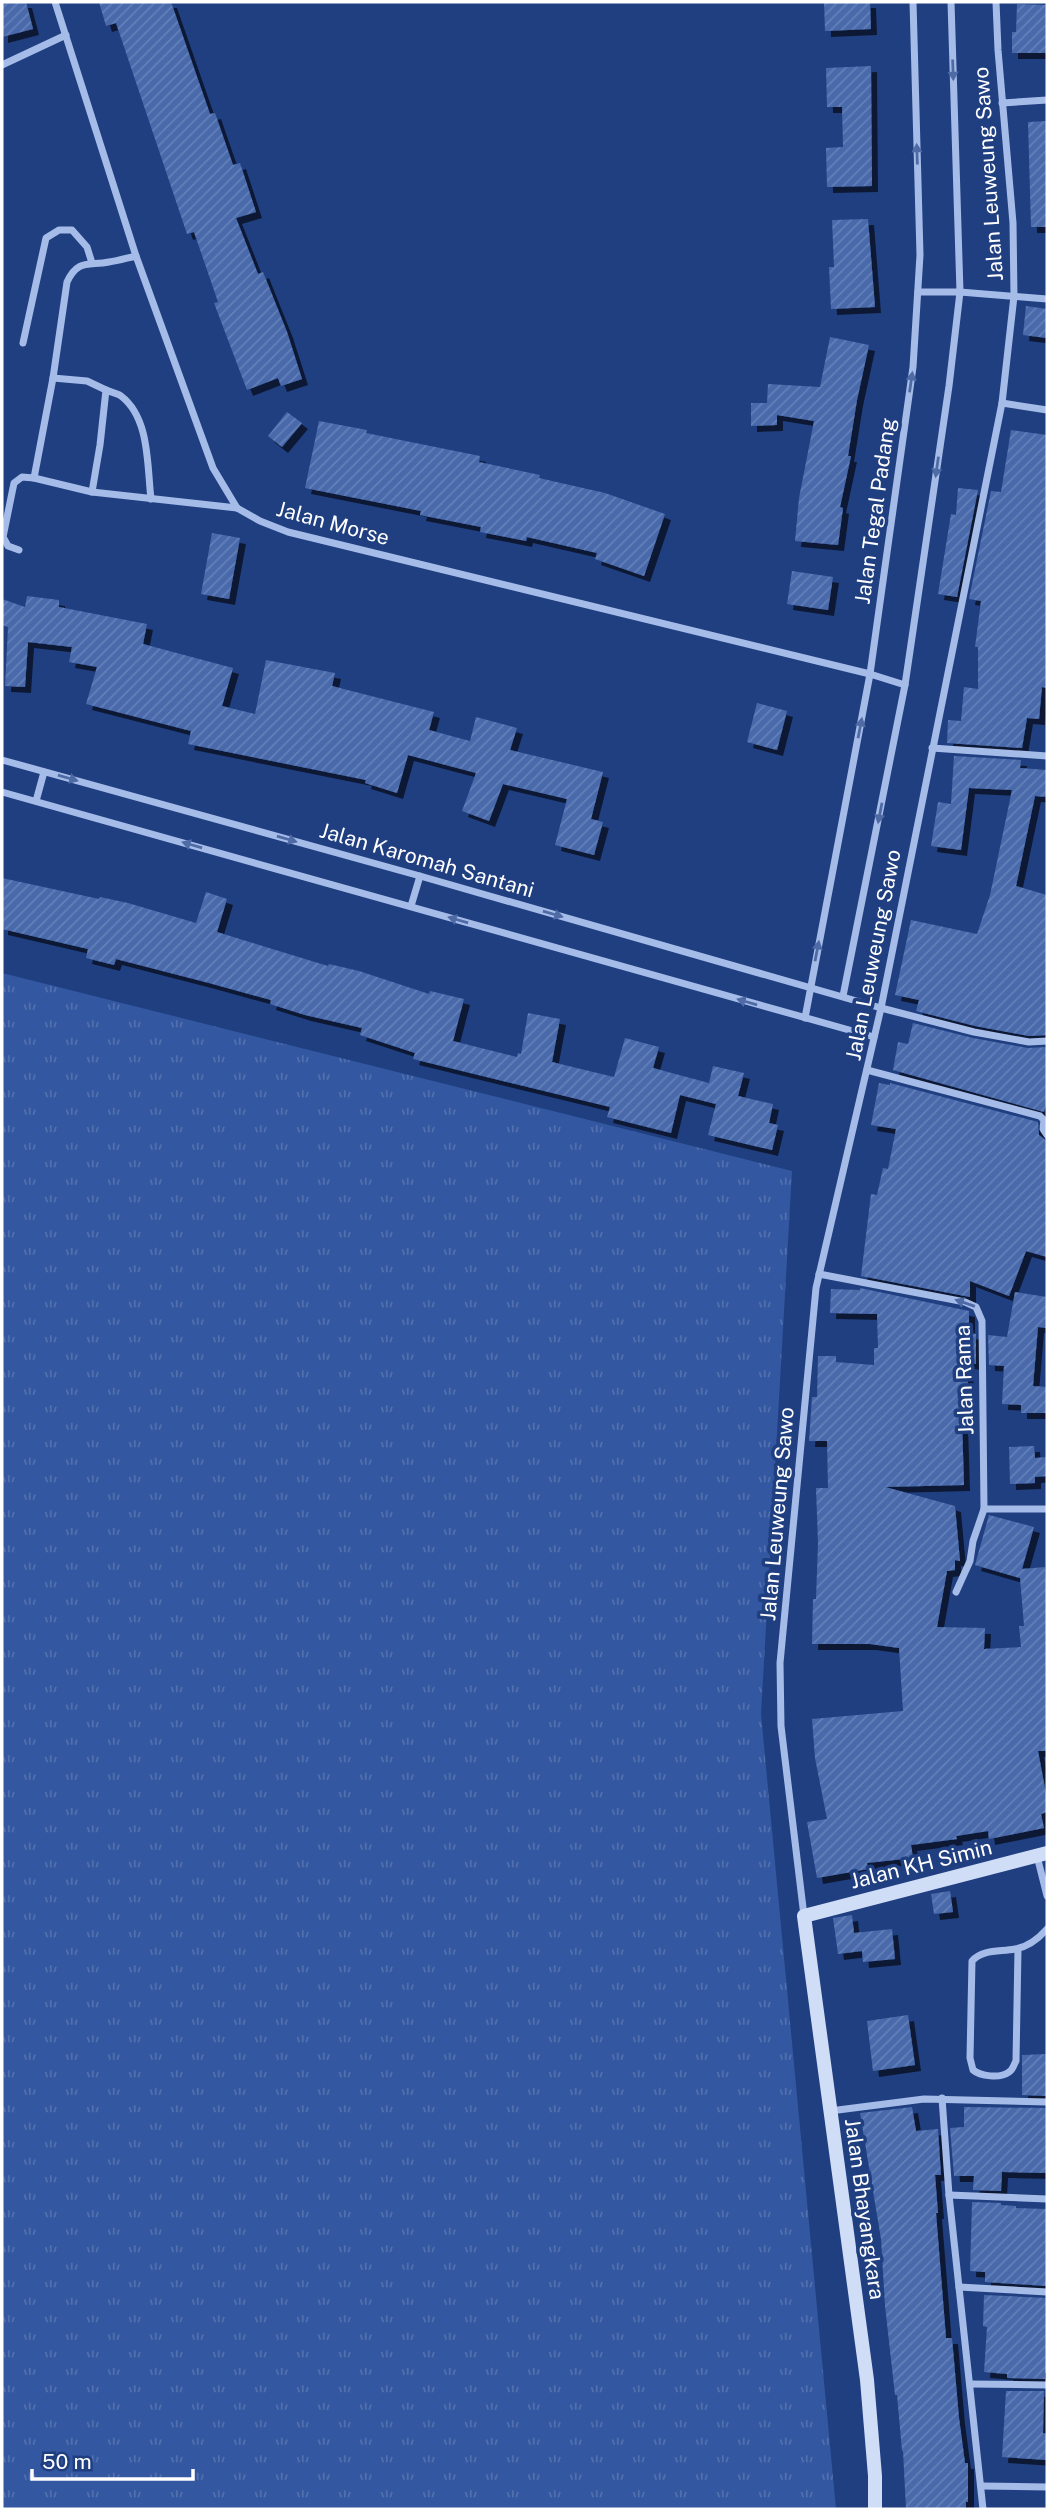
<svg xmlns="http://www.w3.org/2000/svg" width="1049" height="2511" viewBox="0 0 1049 2511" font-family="'Public Sans',sans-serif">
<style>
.grass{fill:url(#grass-tufts)}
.building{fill:url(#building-hatch);filter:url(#shadow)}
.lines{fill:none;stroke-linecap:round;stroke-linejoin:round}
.street{stroke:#a6bce8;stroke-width:7}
.secondary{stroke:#d0ddf7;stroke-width:14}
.oneway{fill:#4f6ba5}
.labels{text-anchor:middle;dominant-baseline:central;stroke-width:7;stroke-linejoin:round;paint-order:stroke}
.street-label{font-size:21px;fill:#fff;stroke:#203f81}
</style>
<defs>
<pattern id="grass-tufts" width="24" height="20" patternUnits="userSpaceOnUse" patternTransform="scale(1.75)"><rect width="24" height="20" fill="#3357a0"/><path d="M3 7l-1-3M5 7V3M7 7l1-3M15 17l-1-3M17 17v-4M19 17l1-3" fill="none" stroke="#5270ae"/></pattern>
<pattern id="building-hatch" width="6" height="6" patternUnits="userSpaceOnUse" patternTransform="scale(1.75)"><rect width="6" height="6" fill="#4869ab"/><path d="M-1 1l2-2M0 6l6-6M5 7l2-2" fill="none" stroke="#6380b8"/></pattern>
<filter id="shadow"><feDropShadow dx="6" dy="6" stdDeviation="0" flood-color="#0009"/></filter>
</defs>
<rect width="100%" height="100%" fill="#203f81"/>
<polygon class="grass" points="2,973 792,1171 761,1714 836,2509 2,2509"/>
<g class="building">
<polygon points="2,2 26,2 33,29 2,37"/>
<polygon points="99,2 171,2 210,114 215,113 233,165 240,163 256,212 236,218 258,274 263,272 287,332 302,379 281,386 278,378 247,390 214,303 218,302 194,232 187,234 116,23 106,26"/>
<polygon points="824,2 870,2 871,29 825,31"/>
<polygon points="1017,4 1047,5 1047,53 1012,53 1012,32 1016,32"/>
<polygon points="871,66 872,186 827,187 826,148 843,147 842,107 827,107 826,68"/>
<polygon points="1047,121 1047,227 1031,227 1028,122"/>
<polygon points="868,219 875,307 831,309 829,267 834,267 832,220"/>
<polygon points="1026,306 1047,309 1047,338 1023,335"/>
<polygon points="830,337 869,345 857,400 848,456 851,456 840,507 843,508 838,545 795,541 799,498 814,421 777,415 777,425 751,426 751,403 767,403 768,384 820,387"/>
<polygon points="287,412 302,423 282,447 268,436"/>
<polygon points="319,421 367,430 366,433 480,456 479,462 540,475 539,478 605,493 665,514 644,576 595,559 597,553 527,537 526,541 480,532 481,527 420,515 421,511 305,488"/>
<polygon points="1011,430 1047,435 1047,688 1042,687 1039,719 1027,718 1022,748 947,743 948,720 961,721 964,687 978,689 978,647 975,647 981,601 969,599 991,491 1001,492"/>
<polygon points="958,488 978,490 957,597 938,594 951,514 956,515"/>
<polygon points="212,533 240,538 229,599 201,594"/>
<polygon points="792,571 833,577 828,610 787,604"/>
<polygon points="27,596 59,600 59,607 147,624 143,644 233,668 222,706 255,714 266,660 335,673 332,686 434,712 429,730 470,741 476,717 517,728 510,750 603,772 591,819 603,822 594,855 555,845 567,799 503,784 489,821 462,811 476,773 408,755 397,793 365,783 366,780 188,744 191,731 86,704 97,667 69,662 72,647 28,642 25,687 5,686 8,627 2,625 2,599 25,607"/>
<polygon points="757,703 787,711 777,750 747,742"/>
<polygon points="954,756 1021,760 1020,768 1047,770 1047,797 1035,796 1016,886 1047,895 1047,1035 1029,1036 975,1026 916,1011 919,1000 895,995 911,920 977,934 990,895 1012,790 969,788 961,850 931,846 938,802 951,804"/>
<polygon points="2,878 99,899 100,897 128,903 196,923 206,892 227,899 217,932 328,966 329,964 359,971 429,994 430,991 464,999 453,1041 517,1057 518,1053 521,1054 528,1013 560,1019 552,1062 614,1077 625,1038 659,1047 653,1068 709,1083 713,1066 744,1073 738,1096 773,1104 769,1123 778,1125 772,1150 708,1135 716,1104 680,1095 671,1133 607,1117 610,1107 413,1059 415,1053 360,1035 362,1028 305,1015 270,1004 271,1000 209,983 116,959 114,965 86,958 88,949 2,929"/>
<polygon points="913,1023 973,1038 1028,1048 1047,1047 1047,1100 1044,1112 893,1070 898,1042 908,1044"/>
<polygon points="879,1083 890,1085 890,1083 1038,1122 1039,1135 1047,1141 1047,1257 1026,1251 1009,1296 970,1281 970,1297 861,1276 871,1194 877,1195 883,1168 888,1169 896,1129 871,1125"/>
<polygon points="860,1288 969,1311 969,1333 976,1334 976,1364 967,1363 968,1388 961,1388 964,1485 885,1487 955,1506 960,1561 955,1560 955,1570 947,1571 937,1627 985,1628 984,1649 1021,1647 1019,1626 1024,1626 1020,1578 975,1565 989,1515 1034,1527 1022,1569 1045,1567 1047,1597 1047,1751 1038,1751 1047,1799 1047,1812 1041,1814 1044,1828 989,1839 988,1831 956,1836 957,1839 911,1845 913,1858 867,1863 868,1869 817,1878 807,1822 827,1819 815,1758 812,1719 903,1711 899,1648 870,1644 812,1644 813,1599 816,1599 818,1543 816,1488 828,1488 827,1441 809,1441 812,1397 817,1397 818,1356 836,1356 836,1362 874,1365 874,1348 878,1348 877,1314 830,1313 831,1289 860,1290"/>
<polygon points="1015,1292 1047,1297 1047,1328 1038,1327 1033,1386 1047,1387 1047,1413 1021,1413 1021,1405 1002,1404 1004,1366 989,1365 988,1335 1007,1337"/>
<polygon points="1034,1446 1035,1458 1047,1457 1047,1476 1035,1477 1035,1483 1010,1484 1009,1447"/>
<polygon points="950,1891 953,1912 934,1914 931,1894"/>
<polygon points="852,1915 854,1933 892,1929 895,1959 863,1962 862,1951 838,1954 833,1918"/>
<polygon points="908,2015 915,2065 873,2071 867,2021"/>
<polygon points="1047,2054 1047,2096 1022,2095 1022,2055"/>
<polygon points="912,2107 916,2131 938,2129 941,2175 935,2175 938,2213 936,2213 946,2338 952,2338 959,2418 965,2463 968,2463 968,2502 966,2502 966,2509 906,2509 903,2451 902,2451 897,2395 895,2395 885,2306 881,2239 860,2113"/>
<polygon points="964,2107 1047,2108 1047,2173 1002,2172 1001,2191 973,2190 974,2176 954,2176 950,2128 964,2127"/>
<polygon points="972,2202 1001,2203 1001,2205 1016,2206 1016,2208 1047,2209 1047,2286 985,2282 985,2272 970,2271"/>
<polygon points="984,2295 1047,2298 1047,2373 1045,2373 1045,2379 1007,2378 1007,2374 984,2372 987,2327 983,2326"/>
<polygon points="1006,2391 1044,2391 1043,2433 1047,2434 1047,2460 1002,2457"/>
</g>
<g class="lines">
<g class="street">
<polyline points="55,2 136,256 213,468 237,508 260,521 288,532 870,674 905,685"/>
<polyline points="2,65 66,35"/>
<polyline points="1002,103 1047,100"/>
<polyline points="918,292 960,292 1047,299"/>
<polyline points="23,343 46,238 59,230 72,230 87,247 92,263"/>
<polyline points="53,378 87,381 106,390 100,445 92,492"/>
<path d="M106,390C110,392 117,393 121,396C150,418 147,466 151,499"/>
<polyline points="1002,403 1047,410"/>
<path d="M34,478L53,378L67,282C78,259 88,266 109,262C118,261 127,258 136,256"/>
<polyline points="19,550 8,546 3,537 14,483 22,477 34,478 92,492 237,508"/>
<polyline points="932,748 1047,756"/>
<polyline points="2,760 420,876 881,1008 974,1032 1029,1042 1047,1041"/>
<polyline points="2,792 874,1037"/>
<polyline points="36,801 44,772"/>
<polyline points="411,906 420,876"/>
<polyline points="843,996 905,685 949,386 960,292 951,2"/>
<polyline points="805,1018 870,674 913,367 920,255 913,2"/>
<polyline points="867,1070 1040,1116 1044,1120 1043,1129 1047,1135"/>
<polyline points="819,1274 965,1302 976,1307 982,1321 984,1509 973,1541 970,1561 956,1592"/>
<polyline points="984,1509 1047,1509"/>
<polyline points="1037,1856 1047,1896"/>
<polyline points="804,1916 781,1726 780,1663 816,1288 881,1008 1002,403 1014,296 1013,223 998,50 996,2"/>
<path d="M1018,1949L1016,2061C1014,2064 1013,2070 1009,2072C1000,2079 980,2076 973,2070L970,2058L972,1961C983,1949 1000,1952 1015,1949C1028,1947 1039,1938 1047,1929"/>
<polyline points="942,2098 949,2195 983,2509"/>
<polyline points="830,2111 924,2099 1047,2102"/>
<polyline points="949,2195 1047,2199"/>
<polyline points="959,2287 1047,2292"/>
<polyline points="970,2384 1047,2385"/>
<polyline points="982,2486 1047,2487"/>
</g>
<polyline class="secondary" points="875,2509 875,2476 867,2380 804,1916 1047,1853"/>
</g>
<defs><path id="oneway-solid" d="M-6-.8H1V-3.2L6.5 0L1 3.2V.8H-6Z" transform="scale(1.75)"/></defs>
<g class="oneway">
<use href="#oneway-solid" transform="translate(953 70) rotate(88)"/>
<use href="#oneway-solid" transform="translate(917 154) rotate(-92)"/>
<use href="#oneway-solid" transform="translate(911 382) rotate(-82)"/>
<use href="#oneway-solid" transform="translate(937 467) rotate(98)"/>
<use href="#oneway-solid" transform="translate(860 728) rotate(-79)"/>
<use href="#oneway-solid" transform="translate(68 778) rotate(16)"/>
<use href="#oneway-solid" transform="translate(880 813) rotate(101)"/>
<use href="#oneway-solid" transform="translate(287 839) rotate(16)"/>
<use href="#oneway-solid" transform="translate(192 845) rotate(-164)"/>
<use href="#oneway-solid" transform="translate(553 914) rotate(16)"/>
<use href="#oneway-solid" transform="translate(458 920) rotate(-164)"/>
<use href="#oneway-solid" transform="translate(817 951) rotate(-79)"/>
<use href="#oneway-solid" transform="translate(747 1002) rotate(-164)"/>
<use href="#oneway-solid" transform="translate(965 1303) rotate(-161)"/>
</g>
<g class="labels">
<g class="street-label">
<text transform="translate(988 174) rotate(-94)">Jalan Leuweung Sawo</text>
<text transform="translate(875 511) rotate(-82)">Jalan Tegal Padang</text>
<text transform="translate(333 523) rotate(15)">Jalan Morse</text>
<text transform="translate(427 860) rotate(16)">Jalan Karomah Santani</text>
<text transform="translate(873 955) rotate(-79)">Jalan Leuweung Sawo</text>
<text transform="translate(964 1380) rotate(-92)">Jalan Rama</text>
<text transform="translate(777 1514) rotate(-85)">Jalan Leuweung Sawo</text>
<text transform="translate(921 1864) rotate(-14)">Jalan KH Simin</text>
<text transform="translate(865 2209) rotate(82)">Jalan Bhayangkara</text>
</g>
</g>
<rect width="1049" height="2511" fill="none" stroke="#ffffff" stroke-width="7"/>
<path d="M32 2469v10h161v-10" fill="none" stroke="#ffffff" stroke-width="3.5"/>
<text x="42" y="2469" font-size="21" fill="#ffffff" stroke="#203f81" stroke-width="5" paint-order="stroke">50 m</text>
</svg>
